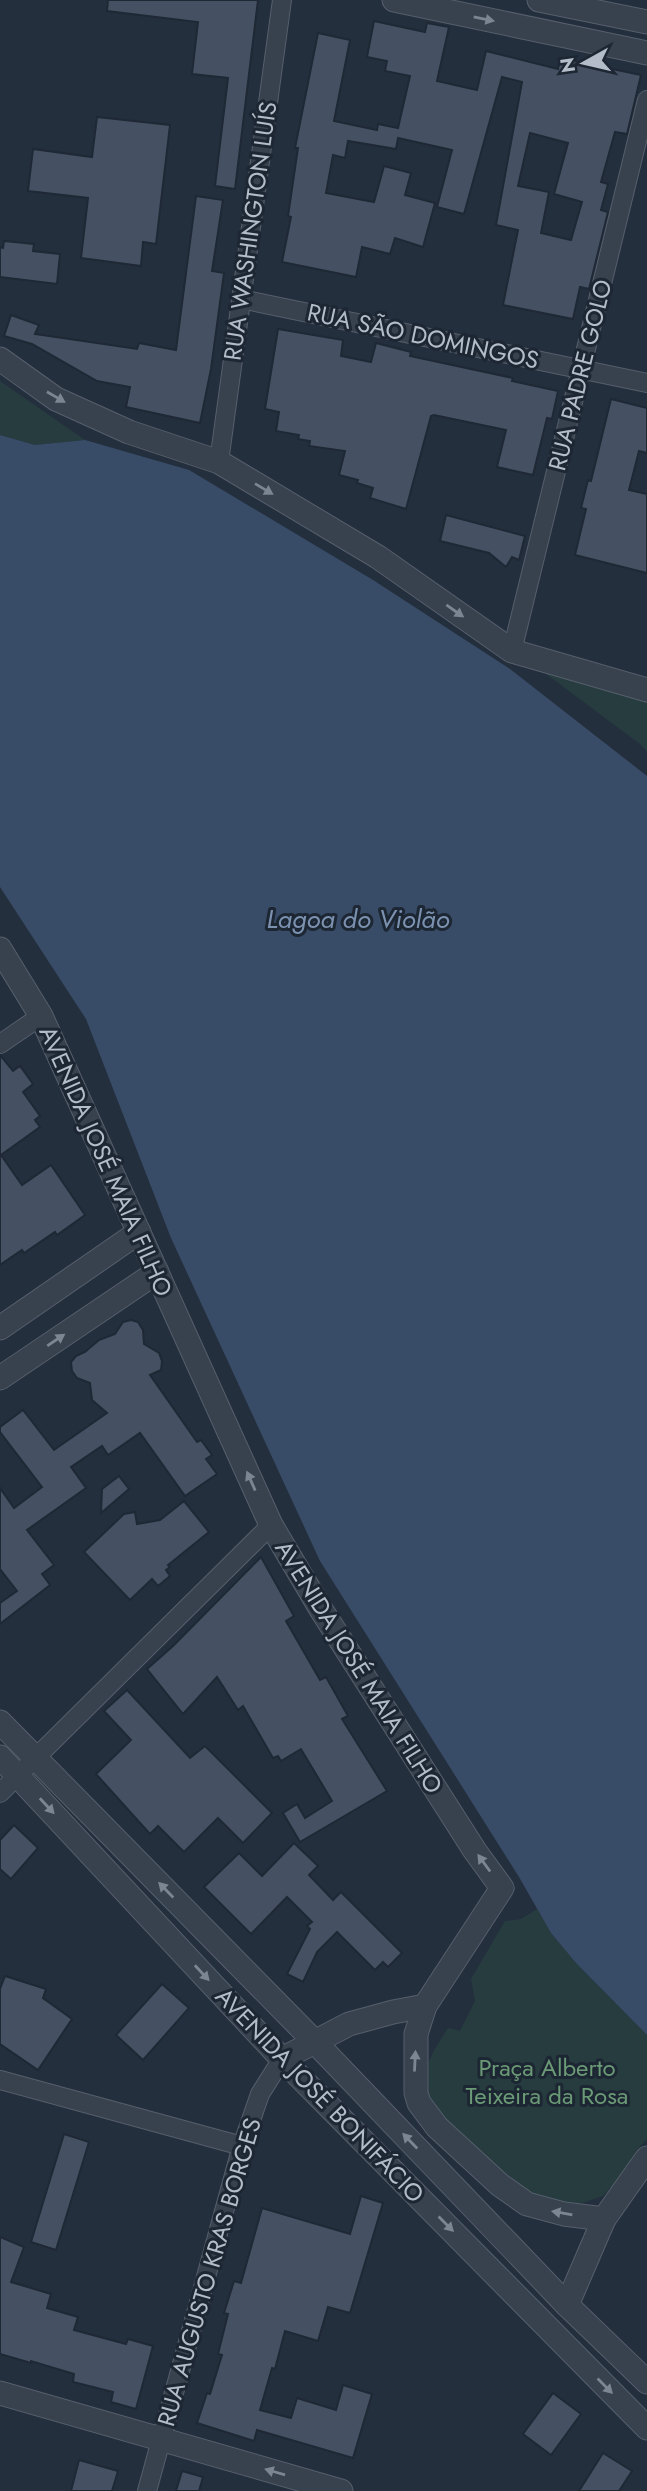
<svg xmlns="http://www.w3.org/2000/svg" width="647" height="2491" viewBox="0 0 647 2491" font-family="Jost,sans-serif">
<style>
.green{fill:#263c3f}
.water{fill:#394c67}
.building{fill:#455162;stroke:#1f2835;stroke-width:2;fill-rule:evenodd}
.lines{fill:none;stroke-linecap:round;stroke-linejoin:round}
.minor-casing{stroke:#565f6c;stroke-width:20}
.tertiary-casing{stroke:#565f6c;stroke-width:25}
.minor{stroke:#38414e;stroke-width:18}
.tertiary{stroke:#38414e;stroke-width:23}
.oneway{fill:#7c8592}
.labels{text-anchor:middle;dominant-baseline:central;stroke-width:6;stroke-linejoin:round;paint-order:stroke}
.street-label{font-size:24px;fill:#b4bcc9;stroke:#1d2633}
.park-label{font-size:24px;fill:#6b9a76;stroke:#1d2633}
.water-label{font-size:26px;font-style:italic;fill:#7c92b1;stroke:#1d2633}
</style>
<rect width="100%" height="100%" fill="#242f3e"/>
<g class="green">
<polygon points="0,381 85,440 35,445 0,435"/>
<polygon points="538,668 647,700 647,752 640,744"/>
<path d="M537,1909L551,1933L576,1963L647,2035V2139L636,2151L619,2179L603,2196L582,2203L567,2204L528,2198L432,2112C415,2077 429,2058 448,2028L460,2031L475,2001L471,1979L505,1921L521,1919Z"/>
</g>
<polygon class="water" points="0,435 35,445 85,440 189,470 373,580 510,669 647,776 647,2035 576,1963 551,1933 519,1877 320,1561 171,1238 86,1019 0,887"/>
<g class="building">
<polygon points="108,0 258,0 235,189 215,186 228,78 192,74 198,22 107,11"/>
<path d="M374,21L425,32L427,23L449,27L437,81L477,90L486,51L558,69L560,58L641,75L627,134L615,132L601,182L608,184L601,210L608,212L589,289L580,287L573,319L503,305L518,230L496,225L522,82L502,77L464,214L437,207L452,150L398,138L396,149L348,141L345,158L333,155L326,193L374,202L384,166L411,173L405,195L435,203L423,247L395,238L390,254L362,247L356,277L282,262L291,217L288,216L298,148H295L318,33L350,40L334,121L377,130L378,124L398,128L410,76L385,71L387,61L367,57ZM530,133L568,143L554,194L582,202L571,240L541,233L549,192L518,186Z"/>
<polygon points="97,117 170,125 156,244 143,242 141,266 81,258 88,198 28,191 33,149 92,157"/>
<polygon points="196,196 223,200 212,271 224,273 211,369 200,423 126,407 130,387 97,381 32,344 4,336 11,315 39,325 35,334 137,349 139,343 176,350"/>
<polygon points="4,241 34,244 33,251 60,254 57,284 0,277 0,247 3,248"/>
<polygon points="278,329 343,340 341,356 371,362 376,343 411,352 410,356 513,378 512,381 558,391 552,419 547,418 533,475 497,467 506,430 434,415 431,416 406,509 370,498 373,488 357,483 358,480 339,475 345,451 309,446 310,441 298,439 299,435 276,431 279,412 265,409"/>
<polygon points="611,399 647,408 647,453 639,451 629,490 647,494 647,573 575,555 586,509 581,508 588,480 591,481"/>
<polygon points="446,515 525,536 519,560 512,557 506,567 489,553 440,541"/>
<polygon points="0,1055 13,1071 20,1066 33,1084 23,1092 40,1116 35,1120 40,1127 1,1155 22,1185 51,1165 85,1215 57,1235 55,1232 24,1253 22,1250 0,1265"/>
<polygon points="131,1320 138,1322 143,1330 144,1344 159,1353 162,1361 161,1370 150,1375 197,1442 201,1440 212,1455 206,1459 217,1474 185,1496 140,1433 108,1455 102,1446 71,1467 86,1488 27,1530 54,1565 42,1574 50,1585 0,1624 0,1603 17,1591 0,1569 0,1488 14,1508 42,1487 0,1432 0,1427 23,1410 54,1450 107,1413 92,1400 90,1383 77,1378 72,1371 71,1362 76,1356 85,1352 99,1340 115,1334 123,1322"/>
<polygon points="119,1476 129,1489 101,1513 102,1489"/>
<polygon points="184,1501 209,1532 168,1565 170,1567 166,1570 170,1576 158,1586 152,1579 130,1600 84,1552 124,1514 135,1512 137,1524 160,1520"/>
<polygon points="261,1557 294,1616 286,1621 320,1680 326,1677 348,1716 342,1719 387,1791 300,1842 283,1813 297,1804 305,1818 332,1801 301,1749 281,1761 278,1756 273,1758 243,1706 238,1710 217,1677 183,1714 147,1669 173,1646"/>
<polygon points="127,1690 190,1758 205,1746 272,1813 243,1843 218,1818 184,1852 158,1826 150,1834 96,1774 131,1740 104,1711"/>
<polygon points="14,1825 38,1848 11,1879 0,1869 0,1840"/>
<polygon points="294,1843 318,1866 309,1875 333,1900 341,1892 402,1953 388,1967 383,1962 375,1970 337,1932 317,1952 303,1982 287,1974 310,1929 307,1926 312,1922 287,1897 251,1934 204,1887 239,1853 262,1876"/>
<polygon points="5,1976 46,1989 43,1998 72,2019 38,2070 0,2044 0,1989"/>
<polygon points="162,1984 189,2008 143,2060 116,2035"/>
<polygon points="64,2134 89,2142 56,2250 31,2242"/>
<polygon points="361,2196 383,2203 350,2313 328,2307 318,2341 285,2331 275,2369 272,2368 260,2410 291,2418 297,2398 336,2410 343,2385 372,2394 353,2458 257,2430 254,2441 197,2423 207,2393 210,2394 222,2355 218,2354 228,2314 224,2313 234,2281 241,2283 262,2208 350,2234"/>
<polygon points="0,2237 24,2247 11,2282 51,2294 47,2308 78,2317 74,2330 126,2344 128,2339 153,2346 136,2409 111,2402 113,2392 73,2382 74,2374 31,2361 31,2363 0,2354"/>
<polygon points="553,2393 581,2414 551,2455 523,2434"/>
<polygon points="603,2453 632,2471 619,2491 579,2491"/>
<polygon points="79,2460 118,2471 112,2491 71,2491"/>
<polygon points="182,2471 203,2477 199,2491 176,2491"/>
</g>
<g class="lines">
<g class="minor-casing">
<g id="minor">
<polyline points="241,299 647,383"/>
<polyline points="219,462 282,0"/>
<polyline points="512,651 647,100"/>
<polyline points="0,1044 41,1016"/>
<polyline points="0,1793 271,1525"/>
<polyline points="0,2080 242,2146"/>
<polyline points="147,2491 242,2146 260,2094 282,2059"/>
</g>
</g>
<g class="tertiary-casing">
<g id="tertiary">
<polyline points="394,0 647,53"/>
<polyline points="539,0 647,22"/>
<polyline points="0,359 56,399 129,432 219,462 378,557 512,651 647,690"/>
<polyline points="0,949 41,1016 271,1525 322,1611 475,1851 502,1888 425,2006 416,2034 416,2093 419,2103 437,2127 500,2185 527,2204 564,2214 604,2219 647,2158"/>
<polyline points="0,1328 139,1232"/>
<polyline points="0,1378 157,1272"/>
<polyline points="0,1722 314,2041 567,2305 647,2382"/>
<polyline points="0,1757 282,2059 647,2428"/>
<polyline points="282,2059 349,2024 393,2012 425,2006"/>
<polyline points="567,2305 604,2219"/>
<polyline points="0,2393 341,2491"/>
</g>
</g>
<use href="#minor" class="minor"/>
<use href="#tertiary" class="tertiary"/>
</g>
<defs><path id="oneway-solid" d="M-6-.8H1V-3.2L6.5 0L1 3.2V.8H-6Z" transform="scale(1.75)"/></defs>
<g class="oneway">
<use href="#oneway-solid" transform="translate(484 19) rotate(12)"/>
<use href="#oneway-solid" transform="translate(56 397) rotate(30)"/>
<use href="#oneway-solid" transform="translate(264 489) rotate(31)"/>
<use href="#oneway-solid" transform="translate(455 611) rotate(35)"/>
<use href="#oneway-solid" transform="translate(56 1340) rotate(-34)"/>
<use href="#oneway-solid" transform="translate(251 1481) rotate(-114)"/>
<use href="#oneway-solid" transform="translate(47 1806) rotate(47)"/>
<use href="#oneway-solid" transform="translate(484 1863) rotate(-126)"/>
<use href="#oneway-solid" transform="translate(166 1890) rotate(-134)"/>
<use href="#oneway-solid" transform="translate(202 1973) rotate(47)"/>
<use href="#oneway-solid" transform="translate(415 2061) rotate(-87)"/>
<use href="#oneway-solid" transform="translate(410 2141) rotate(-134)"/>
<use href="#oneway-solid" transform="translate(562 2213) rotate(-170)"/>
<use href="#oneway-solid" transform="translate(446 2224) rotate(45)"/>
<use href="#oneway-solid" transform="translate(605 2386) rotate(45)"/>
<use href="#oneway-solid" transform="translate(275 2472) rotate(-164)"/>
</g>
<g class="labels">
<g class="street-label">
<text transform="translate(250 231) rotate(-82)">RUA WASHINGTON LUÍS</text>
<text transform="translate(423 336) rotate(12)">RUA SÃO DOMINGOS</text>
<text transform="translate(580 375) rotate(-76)">RUA PADRE GOLO</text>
<text transform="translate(106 1161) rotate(66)">AVENIDA JOSÉ MAIA FILHO</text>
<text transform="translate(359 1667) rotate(58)">AVENIDA JOSÉ MAIA FILHO</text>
<text transform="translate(320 2095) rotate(46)">AVENIDA JOSÉ BONIFÁCIO</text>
<text transform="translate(209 2272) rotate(-74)">RUA AUGUSTO KRAS BORGES</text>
</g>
<g class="park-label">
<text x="547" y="2067">Praça Alberto<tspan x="547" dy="28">Teixeira da Rosa</tspan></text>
</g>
<g class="water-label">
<text x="358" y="919">Lagoa do Violão</text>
</g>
</g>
<g transform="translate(584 63) rotate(262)" stroke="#1d2633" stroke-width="5" paint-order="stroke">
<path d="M0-5L12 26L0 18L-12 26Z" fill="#b4bcc9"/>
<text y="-10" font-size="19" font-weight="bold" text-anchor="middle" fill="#b4bcc9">N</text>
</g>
</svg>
